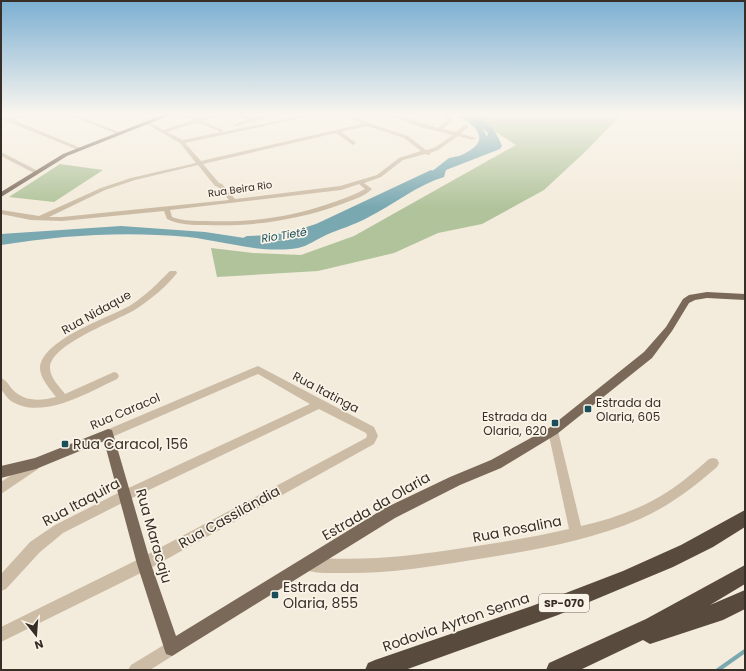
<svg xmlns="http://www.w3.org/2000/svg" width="746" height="671" viewBox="0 0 746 671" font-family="Poppins,sans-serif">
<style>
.green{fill:#b0c39a}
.water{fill:#79a8b1}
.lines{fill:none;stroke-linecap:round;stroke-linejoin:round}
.stream{stroke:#79a8b1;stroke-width:4}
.river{fill:#79a8b1;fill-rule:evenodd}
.minor{fill:#ccbca6;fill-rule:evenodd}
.major{fill:#7a6858;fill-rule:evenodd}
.highway{fill:#594a3e;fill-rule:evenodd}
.poi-dot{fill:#1b4e5b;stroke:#faf4e8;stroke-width:1.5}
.labels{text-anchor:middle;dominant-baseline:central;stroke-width:3.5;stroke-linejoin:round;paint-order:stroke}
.far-street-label{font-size:10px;fill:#372e27;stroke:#faf4e8}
.far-water-label{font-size:11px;font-style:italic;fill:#1b4e5b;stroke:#faf4e8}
.shield{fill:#faf4e8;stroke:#726961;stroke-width:1}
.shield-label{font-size:11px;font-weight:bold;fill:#372e27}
.street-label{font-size:12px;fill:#372e27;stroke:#faf4e8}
.poi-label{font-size:12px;fill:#372e27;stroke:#faf4e8;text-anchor:start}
.near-poi-label{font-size:14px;fill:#372e27;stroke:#faf4e8;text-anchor:start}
.near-street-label{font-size:14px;fill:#372e27;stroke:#faf4e8}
</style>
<rect width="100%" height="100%" fill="#f3ebdb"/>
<g class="green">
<polygon points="468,114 622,114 587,150 544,190 482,224 438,233 394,253 318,271 217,277 211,248 253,253 301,255 354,236 516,145"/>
<polygon points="60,164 103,170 54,202 9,197"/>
</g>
<path class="water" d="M460,114C483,114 494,125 502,146L500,149L446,170L444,177C417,185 393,205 367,218C354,225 340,229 326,235C317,239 308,246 298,248C261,254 224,241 188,237C125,231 63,235 1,245V234L121,226L205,232L270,242L289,239L303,232L324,228C331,219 340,216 352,215L431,172L449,158L469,154L484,145L488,134L486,131Z"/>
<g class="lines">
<polyline class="stream" points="718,670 745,651"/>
<g class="river">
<path d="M458,114C473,114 484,127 488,140L484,149L450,167L447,166V162C458,156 488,147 477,131C473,124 464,120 458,114Z"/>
<path d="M431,170L434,171V175C377,200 323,241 258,242C253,242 245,244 241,239L247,236L272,235L294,231L316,224Z"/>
</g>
<g class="minor">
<polygon points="24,114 31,114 14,120 83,149 78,150 9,122 5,122 5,120 1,119 1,116 9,119"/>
<polygon points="66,114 73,114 122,133 117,134"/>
<polygon points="143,114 150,114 160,118 158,119"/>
<path d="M182,114H188L198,119L214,114H221L202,121L223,130V132L311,114H320L185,143L201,161L362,124L351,118V117L353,116L369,123L408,136L426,150L434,148L453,135L420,127L386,114H393L438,128L448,120L442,114H447L453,120L443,129L456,132L464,125H468V127L461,134L476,138L473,140L458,136L438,150L430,153V155L425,154L403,160L381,177L364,183L372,189C364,197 352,200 342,204C298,220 253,227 206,225C193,225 179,225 167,219L164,211L62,221L31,220L1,214V210L39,216L101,188L131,178L196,163L180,143L145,123L149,122L163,130L194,120ZM198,122L221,132L183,140L167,132ZM367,126L404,138L421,151L399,158L377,175L340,186L235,199L222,184L219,183L203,164L336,133L353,145L356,143L355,142L341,132ZM198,165L215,186L218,187L229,200L62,217H49L105,190L135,180ZM359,184L365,189C356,194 347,197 337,201C294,217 250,223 205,221C194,221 182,221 172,217L170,210L341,190Z"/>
<polygon points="236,114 242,114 252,119 267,114 274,114 256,121 257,123 251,122 237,126 235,126 235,124 247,120"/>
<polygon points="1,152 38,171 39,172 34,173 1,156"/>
<path d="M170,271H176L177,273C166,287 150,300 136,309C117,321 50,344 50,368C50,378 60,387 65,394L114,372L117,373L119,376L117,379C89,392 42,421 11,401C7,398 4,393 1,389V378C6,380 9,385 12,389C24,402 40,401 56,397C50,389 40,378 40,368C42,339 109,318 131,305C145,296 158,283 170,271Z"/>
<polygon points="258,366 374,427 378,436 374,444 149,569 1,642 1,627 139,559 366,438 367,436 366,433 319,409 130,499 63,533 40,552 6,589 1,591 1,574 30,542 55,525 122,491 310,404 258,374 112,437 108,438 104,437 103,434 104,431"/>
<path d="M553,427L557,428L558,431L581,526C608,520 635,511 659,497C677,487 693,473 709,459L713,458L717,459L719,463L717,467C693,488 669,506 640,519C587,542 528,551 472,560C429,567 386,574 342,573C330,573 315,574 303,569L301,564L303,559L308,557C361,562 411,556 463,548C499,543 534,537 569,529L548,431L549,428Z"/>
<polygon points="34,460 38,461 40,465 38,469 1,494 1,482"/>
<polygon points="172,640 177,643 180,648 177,653 150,670 128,670 131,665"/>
</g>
<g class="major">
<polygon points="165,114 173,114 67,156 1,197 1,192 63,154"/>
<polygon points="736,114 745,114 745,118 737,115"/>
<polygon points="707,292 745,294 745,300 707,298 695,300 689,303 672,331 652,358 557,434 501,468 460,485 395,518 172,656 166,654 164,648 137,564 104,441 36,469 1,478 1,466 35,458 108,429 112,430 151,564 176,636 385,508 450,477 491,460 549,428 644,352 666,327 683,299 689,295"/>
</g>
<g class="highway">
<polygon points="745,510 745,527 713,547 673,567 558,615 405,670 365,670 368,663 375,660 532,606 623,571 681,545"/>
<polygon points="745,565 745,584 710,605 745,590 745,609 723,620 650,644 643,640 580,670 546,670 549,663 646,619"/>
</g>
</g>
<linearGradient id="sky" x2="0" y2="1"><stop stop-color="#7bafd2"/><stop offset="0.55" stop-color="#faf6ef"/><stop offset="1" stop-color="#faf6ef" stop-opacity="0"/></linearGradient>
<rect width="746" height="208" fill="url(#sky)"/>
<g class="poi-dot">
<rect x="584" y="405" width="8" height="8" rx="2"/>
<rect x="551" y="419" width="8" height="8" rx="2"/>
<rect x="61" y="440" width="8" height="8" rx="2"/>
<rect x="271" y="591" width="8" height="8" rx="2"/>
</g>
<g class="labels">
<g class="far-street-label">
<text transform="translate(240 189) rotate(-8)">Rua Beira Rio</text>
</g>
<g class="far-water-label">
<text transform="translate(284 235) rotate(-9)">Rio Tietê</text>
</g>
<rect class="shield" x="539" y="594" width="50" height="18" rx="3"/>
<g class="shield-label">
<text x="564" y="603">SP-070</text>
</g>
<g class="street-label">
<text transform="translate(96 312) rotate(-29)">Rua Nidaque</text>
<text transform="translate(326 392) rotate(28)">Rua Itatinga</text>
<text transform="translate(125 411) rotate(-23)">Rua Caracol</text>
</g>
<g class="poi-label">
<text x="596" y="402">Estrada da<tspan x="596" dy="14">Olaria, 605</tspan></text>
<text x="547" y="416" text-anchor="end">Estrada da<tspan x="547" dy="14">Olaria, 620</tspan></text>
</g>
<g class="near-poi-label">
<text x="73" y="444">Rua Caracol, 156</text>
<text x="283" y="587">Estrada da<tspan x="283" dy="16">Olaria, 855</tspan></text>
</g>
<g class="near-street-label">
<text transform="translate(81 502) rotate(-28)">Rua Itaquira</text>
<text transform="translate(376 506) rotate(-30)">Estrada da Olaria</text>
<text transform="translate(229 517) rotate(-29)">Rua Cassilândia</text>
<text transform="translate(517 529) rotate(-11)">Rua Rosalina</text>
<text transform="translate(154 536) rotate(74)">Rua Maracaju</text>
<text transform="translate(456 622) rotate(-19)">Rodovia Ayrton Senna</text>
</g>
</g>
<rect width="746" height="671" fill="none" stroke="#372e27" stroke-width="4"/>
<g transform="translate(36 635) rotate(163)" stroke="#faf4e8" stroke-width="3" paint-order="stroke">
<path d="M0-3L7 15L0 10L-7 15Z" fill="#372e27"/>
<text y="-6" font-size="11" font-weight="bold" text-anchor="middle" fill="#372e27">N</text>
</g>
</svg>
